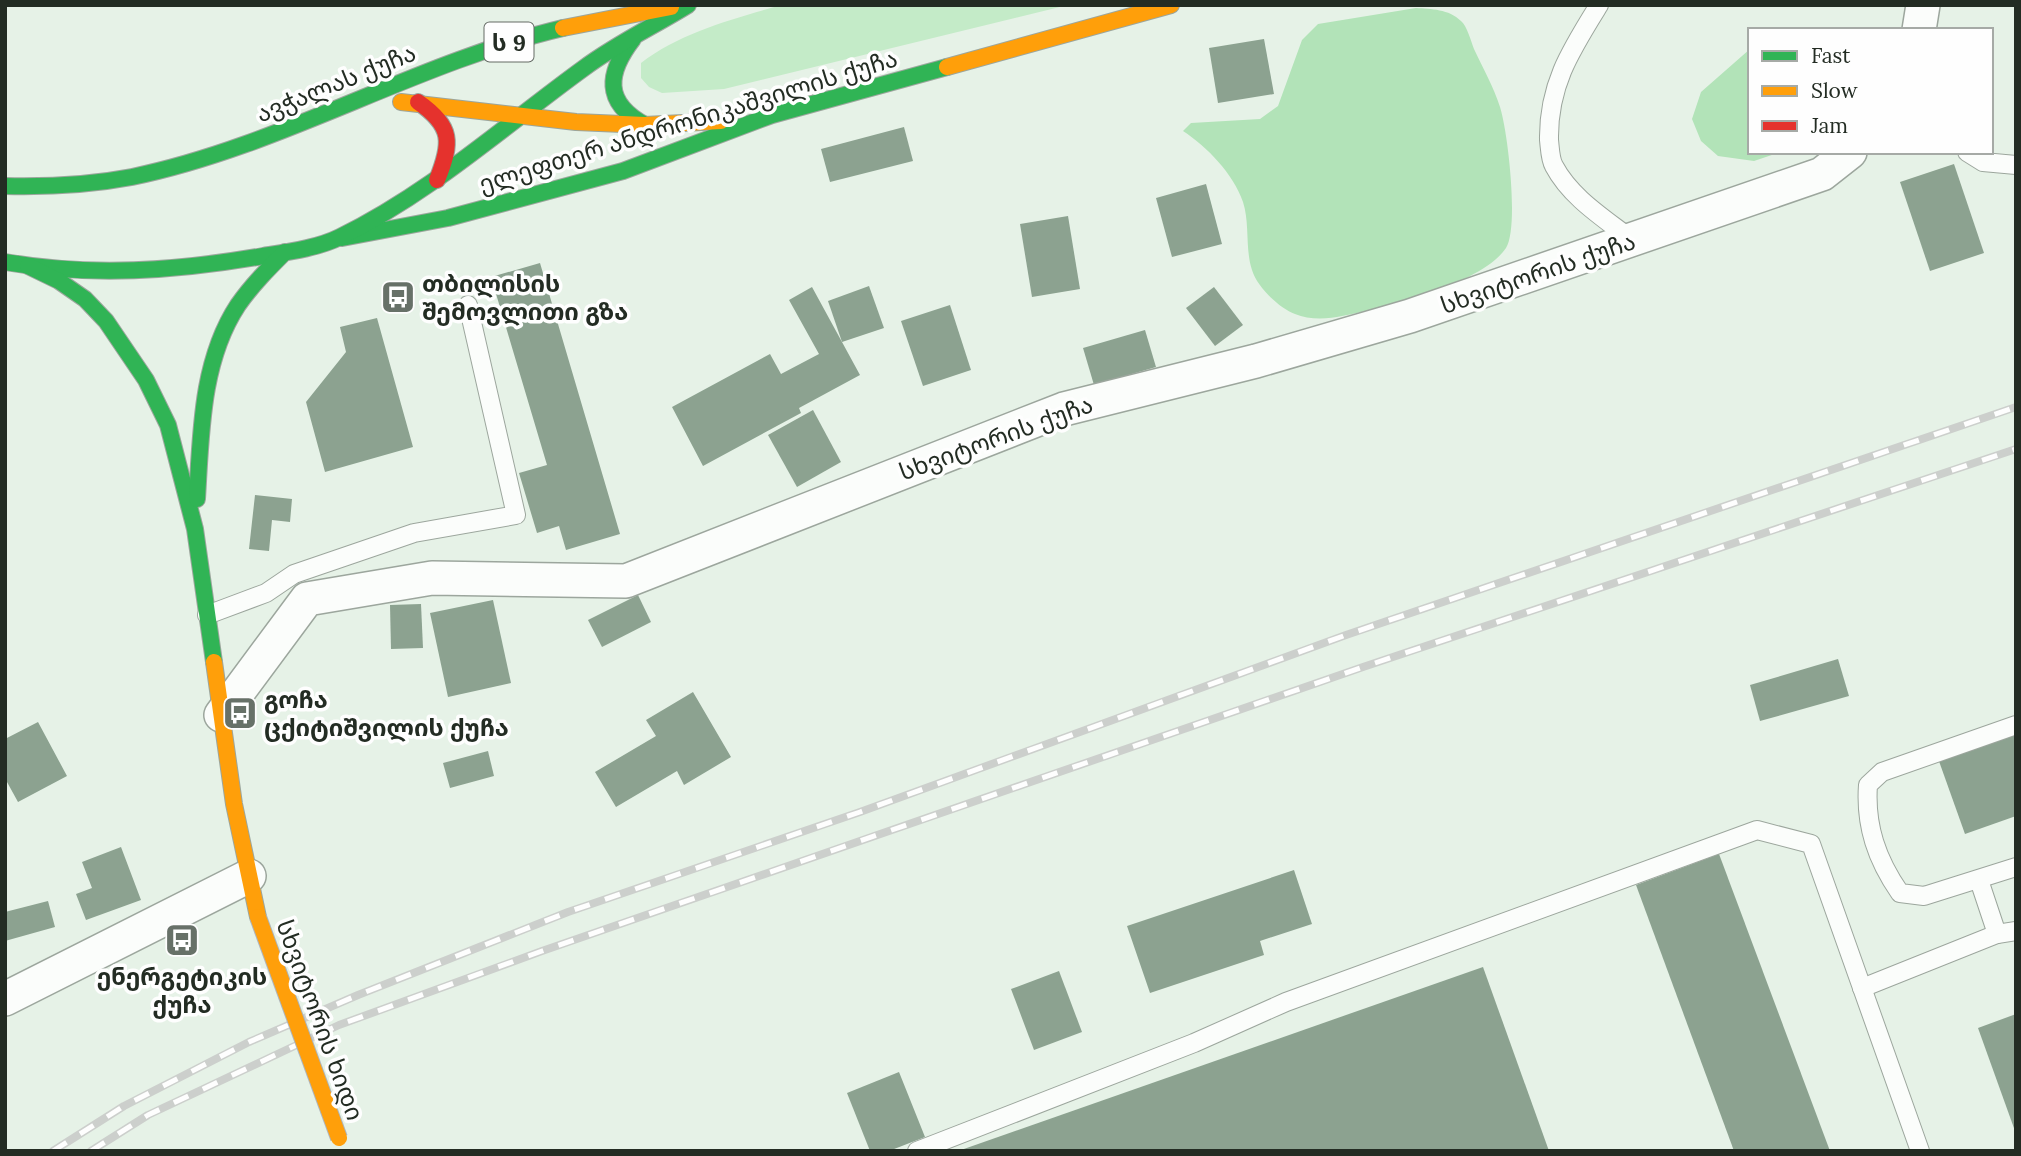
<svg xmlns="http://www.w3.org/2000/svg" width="2021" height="1156" viewBox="0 0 2021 1156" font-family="Lora,'Noto Sans Georgian',serif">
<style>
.green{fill:#c4ebc8}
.forest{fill:#b2e3b8}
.building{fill:#8ca290}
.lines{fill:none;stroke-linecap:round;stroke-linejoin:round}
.lane-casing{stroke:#9ca69d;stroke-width:20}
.street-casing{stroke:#9ca69d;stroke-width:36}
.fast-casing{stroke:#9ca69d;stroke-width:18}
.slow-casing{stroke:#9ca69d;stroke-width:18}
.jam-casing{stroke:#9ca69d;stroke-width:18}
.lane{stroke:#fbfdfb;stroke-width:18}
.street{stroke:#fbfdfb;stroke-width:33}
.fast{stroke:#30b455;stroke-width:16}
.slow{stroke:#ff9f0a;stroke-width:16}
.jam{stroke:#e5322d;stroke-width:16}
.rail-casing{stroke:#cccfcc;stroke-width:8}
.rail{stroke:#fefefe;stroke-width:5;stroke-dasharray:16;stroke-linecap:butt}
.slow-bridge-casing{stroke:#afb4b9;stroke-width:18;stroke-linecap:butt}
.slow-bridge{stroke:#ff9f0a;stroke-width:16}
.labels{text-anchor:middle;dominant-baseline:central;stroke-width:7;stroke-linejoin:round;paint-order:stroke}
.shield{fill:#fefefe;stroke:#656b65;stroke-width:2}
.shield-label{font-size:23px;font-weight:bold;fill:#232c23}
.street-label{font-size:24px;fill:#232c23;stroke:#fefefe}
.poi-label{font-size:24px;font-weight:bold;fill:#232c23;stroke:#fefefe;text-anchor:start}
</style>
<rect width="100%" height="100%" fill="#e6f2e7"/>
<path class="green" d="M781,5H1068L724,89L662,93L649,87L641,78V63C681,32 733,19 781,5Z"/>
<g class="forest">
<path d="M1416,8C1431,9 1449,9 1461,21C1467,26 1471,41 1474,49C1483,68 1494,88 1500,107C1508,132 1519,228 1506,248C1482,284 1384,308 1342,316C1328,319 1309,320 1295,314C1279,308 1257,287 1252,270C1245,249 1250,224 1243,202C1233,173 1207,147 1183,131L1191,123L1260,119L1278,106L1302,40L1318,24Z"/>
<polygon points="1750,49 1750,152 1781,152 1754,161 1718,156 1701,141 1692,119 1701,92"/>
</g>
<g class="building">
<polygon points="1264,39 1274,94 1218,103 1209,48"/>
<polygon points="904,127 913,161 830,182 821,149"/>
<polygon points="1954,164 1984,253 1930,271 1900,182"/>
<polygon points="1206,184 1222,244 1172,257 1156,198"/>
<polygon points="1068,216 1080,289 1032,297 1020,224"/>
<polygon points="540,263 620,534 566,550 559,526 537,533 519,473 547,465 491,277"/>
<polygon points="869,286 884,328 842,342 828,301"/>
<polygon points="812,287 860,375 799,408 801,413 703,466 672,407 770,354 781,374 819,354 789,300"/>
<polygon points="1214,287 1243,325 1215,346 1186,308"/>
<polygon points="950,305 971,370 923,386 901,321"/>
<polygon points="377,318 413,447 325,472 306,402 346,352 340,327"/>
<polygon points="1145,330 1156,367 1094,385 1083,348"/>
<polygon points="813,410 841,462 797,487 768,435"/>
<polygon points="255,495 292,499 290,522 272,520 269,551 249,549"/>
<polygon points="638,595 651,622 602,647 588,620"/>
<polygon points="493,600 511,683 448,697 430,613"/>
<polygon points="421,604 423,648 391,649 390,605"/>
<polygon points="1838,659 1849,696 1760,721 1750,685"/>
<polygon points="693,692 731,757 684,785 677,771 616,807 595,772 656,736 646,720"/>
<polygon points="2016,721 2016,816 1965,834 1935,750"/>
<polygon points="38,722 67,776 18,802 7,782 5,783 5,739"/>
<polygon points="488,751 494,776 450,788 443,763"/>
<polygon points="121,847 141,900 86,920 76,894 92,888 82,862"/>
<polygon points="1719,854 1830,1151 1734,1151 1636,885"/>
<polygon points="1294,870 1312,924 1260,941 1264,955 1150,993 1127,926"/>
<polygon points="48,901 55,927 5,941 5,912"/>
<polygon points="1483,967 1549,1151 961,1151 961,1150"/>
<polygon points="1059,971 1082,1032 1034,1050 1011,989"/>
<polygon points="2016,1014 2016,1131 2015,1131 1978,1028"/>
<polygon points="899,1072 925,1137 889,1151 870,1151 847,1093"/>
</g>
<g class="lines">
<g class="lane-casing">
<g id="lane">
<path d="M1599,5C1571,50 1548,85 1549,140C1550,148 1550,159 1554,166C1571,198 1604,218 1632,240"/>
<polyline points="1967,152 1983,162 2016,165"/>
<polyline points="207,615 266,593 294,574 414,533 516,515 468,305"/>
<path d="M2016,725L1882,772L1868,785C1865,826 1877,860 1900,893L1924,896L2016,867"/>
<polyline points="1979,880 1997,934"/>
<polyline points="1862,988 1997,934 2016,931"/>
<polyline points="917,1151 1194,1043 1286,1002 1757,830 1811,844 1920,1151"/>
</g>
</g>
<g class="street-casing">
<g id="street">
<polyline points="1919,30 1923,5"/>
<polyline points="221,715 307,599 432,578 626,581 1064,409 1256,361 1410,316 1822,174 1850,152"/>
<polyline points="5,999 249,876"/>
</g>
</g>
<g class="fast-casing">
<g id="fast">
<path d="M633,39C607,73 603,102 645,125"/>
<path d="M5,186C47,187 90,185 132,177C282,146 414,63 563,28"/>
<polyline points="342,238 448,218 623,171 772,115 947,67"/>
<path d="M5,262C91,277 177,271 263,256C288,252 318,248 340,237C430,193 504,126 584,68C616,44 654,26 688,5"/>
<polyline points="28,266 59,281 85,299 106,321 146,380 168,425 195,529 214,662"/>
<path d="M197,499C201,434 201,361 238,305C252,285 268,269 285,252"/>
</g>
</g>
<g class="slow-casing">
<g id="slow">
<polyline points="563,28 671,7"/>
<polyline points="947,67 1171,5"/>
<polyline points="401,102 576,122 645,125 721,121"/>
<polyline points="214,662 234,804 258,917"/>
</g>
</g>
<g class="jam-casing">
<path id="jam" d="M418,102C453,126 452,143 437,180"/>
</g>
<use href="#lane" class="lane"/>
<use href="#street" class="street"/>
<use href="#fast" class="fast"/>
<use href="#slow" class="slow"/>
<use href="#jam" class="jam"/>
<g class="rail-casing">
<g id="rail">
<polyline points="53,1151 124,1106 249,1042 358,995 568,912 860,812 1346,635 2016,407"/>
<polyline points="91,1151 148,1115 339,1025 542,951 1363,667 2016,449"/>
</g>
</g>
<use href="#rail" class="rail"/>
<g class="slow-bridge-casing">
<polyline id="slow-bridge" points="258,917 339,1138"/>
</g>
<use href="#slow-bridge" class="slow-bridge"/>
</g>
<defs>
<g id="bus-square" transform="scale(1.75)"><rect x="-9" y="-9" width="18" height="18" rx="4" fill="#677168" stroke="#fefefe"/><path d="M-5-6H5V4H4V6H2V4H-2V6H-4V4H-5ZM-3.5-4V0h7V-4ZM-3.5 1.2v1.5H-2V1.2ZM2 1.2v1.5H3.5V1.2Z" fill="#fff"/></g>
</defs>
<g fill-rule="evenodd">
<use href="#bus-square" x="398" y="297"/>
<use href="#bus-square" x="240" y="713"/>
<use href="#bus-square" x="182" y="940"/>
</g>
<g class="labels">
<rect class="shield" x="484.5" y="22.5" width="49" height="39" rx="5"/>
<g class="shield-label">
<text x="509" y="42">ს 9</text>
</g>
<g class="street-label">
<text transform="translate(336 83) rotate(-22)">ავჭალას ქუჩა</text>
<text transform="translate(688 121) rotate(-17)">ელეფთერ ანდრონიკაშვილის ქუჩა</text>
<text transform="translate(1538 273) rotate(-19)">სხვიტორის ქუჩა</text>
<text transform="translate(996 438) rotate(-20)">სხვიტორის ქუჩა</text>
<text transform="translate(320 1020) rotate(70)">სხვიტორის ხიდი</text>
</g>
<g class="poi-label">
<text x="422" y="283">თბილისის<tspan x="422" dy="28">შემოვლითი გზა</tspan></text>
<text x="264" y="699">გოჩა<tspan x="264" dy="28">ცქიტიშვილის ქუჩა</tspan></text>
<text x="182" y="976" text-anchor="middle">ენერგეტიკის<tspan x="182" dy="28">ქუჩა</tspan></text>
</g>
</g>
<rect width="2021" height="1156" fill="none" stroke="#232c23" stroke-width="14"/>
<rect x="1748" y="28" width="245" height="126" fill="#fefefe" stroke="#a6aaa6" stroke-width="2"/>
<rect x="1762" y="51" width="35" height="10" fill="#30b455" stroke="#a6aaa6" stroke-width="2"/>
<text x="1811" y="63" font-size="21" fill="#232c23">Fast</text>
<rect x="1762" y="86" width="35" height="10" fill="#ff9f0a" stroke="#a6aaa6" stroke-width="2"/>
<text x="1811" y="98" font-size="21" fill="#232c23">Slow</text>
<rect x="1762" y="121" width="35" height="10" fill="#e5322d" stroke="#a6aaa6" stroke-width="2"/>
<text x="1811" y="133" font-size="21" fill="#232c23">Jam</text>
</svg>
